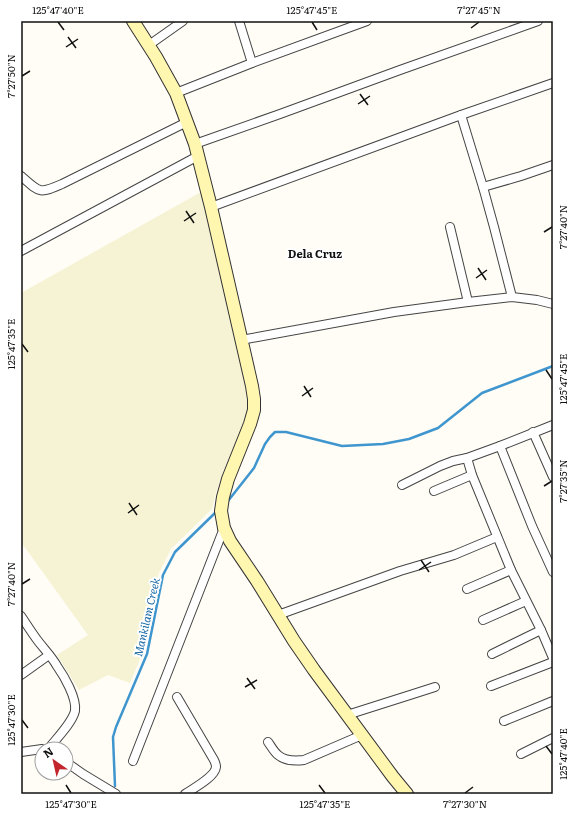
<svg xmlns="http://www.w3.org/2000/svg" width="574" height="815" viewBox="0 0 574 815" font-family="Literata,serif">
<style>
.farmland{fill:#f6f3d4}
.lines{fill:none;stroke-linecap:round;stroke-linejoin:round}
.stream{stroke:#3f96cf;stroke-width:2.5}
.street-casing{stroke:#444;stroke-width:10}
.secondary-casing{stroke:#333;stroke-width:14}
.street{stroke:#fff;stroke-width:8}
.secondary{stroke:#fff6b0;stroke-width:12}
.ticks{fill:none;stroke:#111;stroke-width:1.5}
.labels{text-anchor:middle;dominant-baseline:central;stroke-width:4;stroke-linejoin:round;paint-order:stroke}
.neighbourhood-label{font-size:11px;font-weight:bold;fill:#111;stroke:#fff}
.water-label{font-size:11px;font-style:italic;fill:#1768a6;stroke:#fff}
.neatline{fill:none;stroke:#111;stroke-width:1.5}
.ticks-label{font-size:10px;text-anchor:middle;fill:#111}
</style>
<rect width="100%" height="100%" fill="#fffdf5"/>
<polygon class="farmland" points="201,192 236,341 248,396 248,410 243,425 223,472 216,493 212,509 171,549 159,573 143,652 130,683 108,675 79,690 57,655 88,635 21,542 21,293"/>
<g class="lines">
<g class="stream">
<polyline points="228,501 254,468 265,444 270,437 275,432 286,432 342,446 383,444 409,439 438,428 482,393 553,366"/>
<polyline points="115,786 113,737 116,727 147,654 163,575 175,552 215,513"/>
</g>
<g class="street-casing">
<g id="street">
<polyline points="239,21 252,63"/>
<polyline points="149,45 183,21"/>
<polyline points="176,93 252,63 367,21"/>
<polyline points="461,115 483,187"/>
<polyline points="195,144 280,114 400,70 538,21"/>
<path d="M21,176C40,193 39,194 62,184L187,122"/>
<polyline points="211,207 461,115 553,83"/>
<polyline points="450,227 468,302"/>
<polyline points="21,251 198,156"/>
<polyline points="512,297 494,227 483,187 521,176 553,165"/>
<polyline points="241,340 394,312 468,302 512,297 537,300 553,304"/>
<polyline points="553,425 500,446 467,458 472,475 511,570 541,630 553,658"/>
<polyline points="533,432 553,477"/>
<polyline points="500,446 532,526 553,572"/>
<polyline points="402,485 440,466 453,461 467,458"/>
<polyline points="434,491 472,475"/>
<polyline points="467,589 511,570"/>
<polyline points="278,615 400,571 454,555 497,537"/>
<path d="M21,616C27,625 32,633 38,641C45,650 52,657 57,666C64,676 77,698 75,711C72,723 57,738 49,748"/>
<polyline points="483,620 526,601"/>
<polyline points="492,654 541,630"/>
<polyline points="21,675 49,655"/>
<polyline points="491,686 553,662"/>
<path d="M177,697L214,760C215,762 216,765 216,767C215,777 194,788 185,794"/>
<polyline points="347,715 410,695 435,687"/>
<polyline points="504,721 553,701"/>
<path d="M268,742C271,746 274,752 278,755C285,761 296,761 304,760L362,735"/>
<polyline points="21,752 42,749"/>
<polyline points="521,754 553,738"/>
<polyline points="133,761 224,528"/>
<polyline points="66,762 83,774 116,794"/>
</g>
</g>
<g class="secondary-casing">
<polyline id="secondary" points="133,21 156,57 176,93 195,144 211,207 252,386 254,399 254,410 250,424 228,479 223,497 221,511 224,528 230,541 257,581 294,641 314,670 393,777 407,794"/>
</g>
<use href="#street" class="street"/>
<use href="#secondary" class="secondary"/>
</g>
<path class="ticks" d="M58,22L64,30M312,22L317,30M471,28L479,22M68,37L76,48M66,47L78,39M22,76L30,71M360,94L368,105M358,104L370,96M186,211L194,223M184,221L196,213M544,232L552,227M478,268L486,280M476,278L487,270M22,344L28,352M546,370L552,379M304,386L311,397M302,396L313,388M544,486L552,481M129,503L137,515M128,513L139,505M421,560L429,572M419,570L431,562M22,584L30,579M247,678L255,689M245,687L257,680M22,720L28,728M546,746L552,754M66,785L71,793M319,785L325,793M465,793L473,787"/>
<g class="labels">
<g class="neighbourhood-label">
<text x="315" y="253">Dela Cruz</text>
</g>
<g class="water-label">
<text transform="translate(146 617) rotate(-77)">Mankilam Creek</text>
</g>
</g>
<rect width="574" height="815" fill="none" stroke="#ffffff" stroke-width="44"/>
<g transform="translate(54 761) rotate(326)"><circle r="19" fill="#ffffff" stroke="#a0a0a0"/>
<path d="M0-3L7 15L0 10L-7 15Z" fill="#c4262e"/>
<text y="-6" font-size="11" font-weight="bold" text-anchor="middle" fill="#111111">N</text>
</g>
<rect x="22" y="22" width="530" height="771" class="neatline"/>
<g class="ticks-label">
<text x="58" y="14">125°47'40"E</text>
<text x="312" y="14">125°47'45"E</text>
<text x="479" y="14">7°27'45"N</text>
<text transform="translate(11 76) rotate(-90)" y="4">7°27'50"N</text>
<text transform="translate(563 227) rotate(-90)" y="4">7°27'40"N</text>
<text transform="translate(11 344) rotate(-90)" y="4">125°47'35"E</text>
<text transform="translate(563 379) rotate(-90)" y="4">125°47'45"E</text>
<text transform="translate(563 481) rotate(-90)" y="4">7°27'35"N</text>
<text transform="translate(11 584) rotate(-90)" y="4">7°27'40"N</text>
<text transform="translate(11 720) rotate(-90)" y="4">125°47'30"E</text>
<text transform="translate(563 754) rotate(-90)" y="4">125°47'40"E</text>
<text x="71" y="808">125°47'30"E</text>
<text x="325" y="808">125°47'35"E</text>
<text x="465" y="808">7°27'30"N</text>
</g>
</svg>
